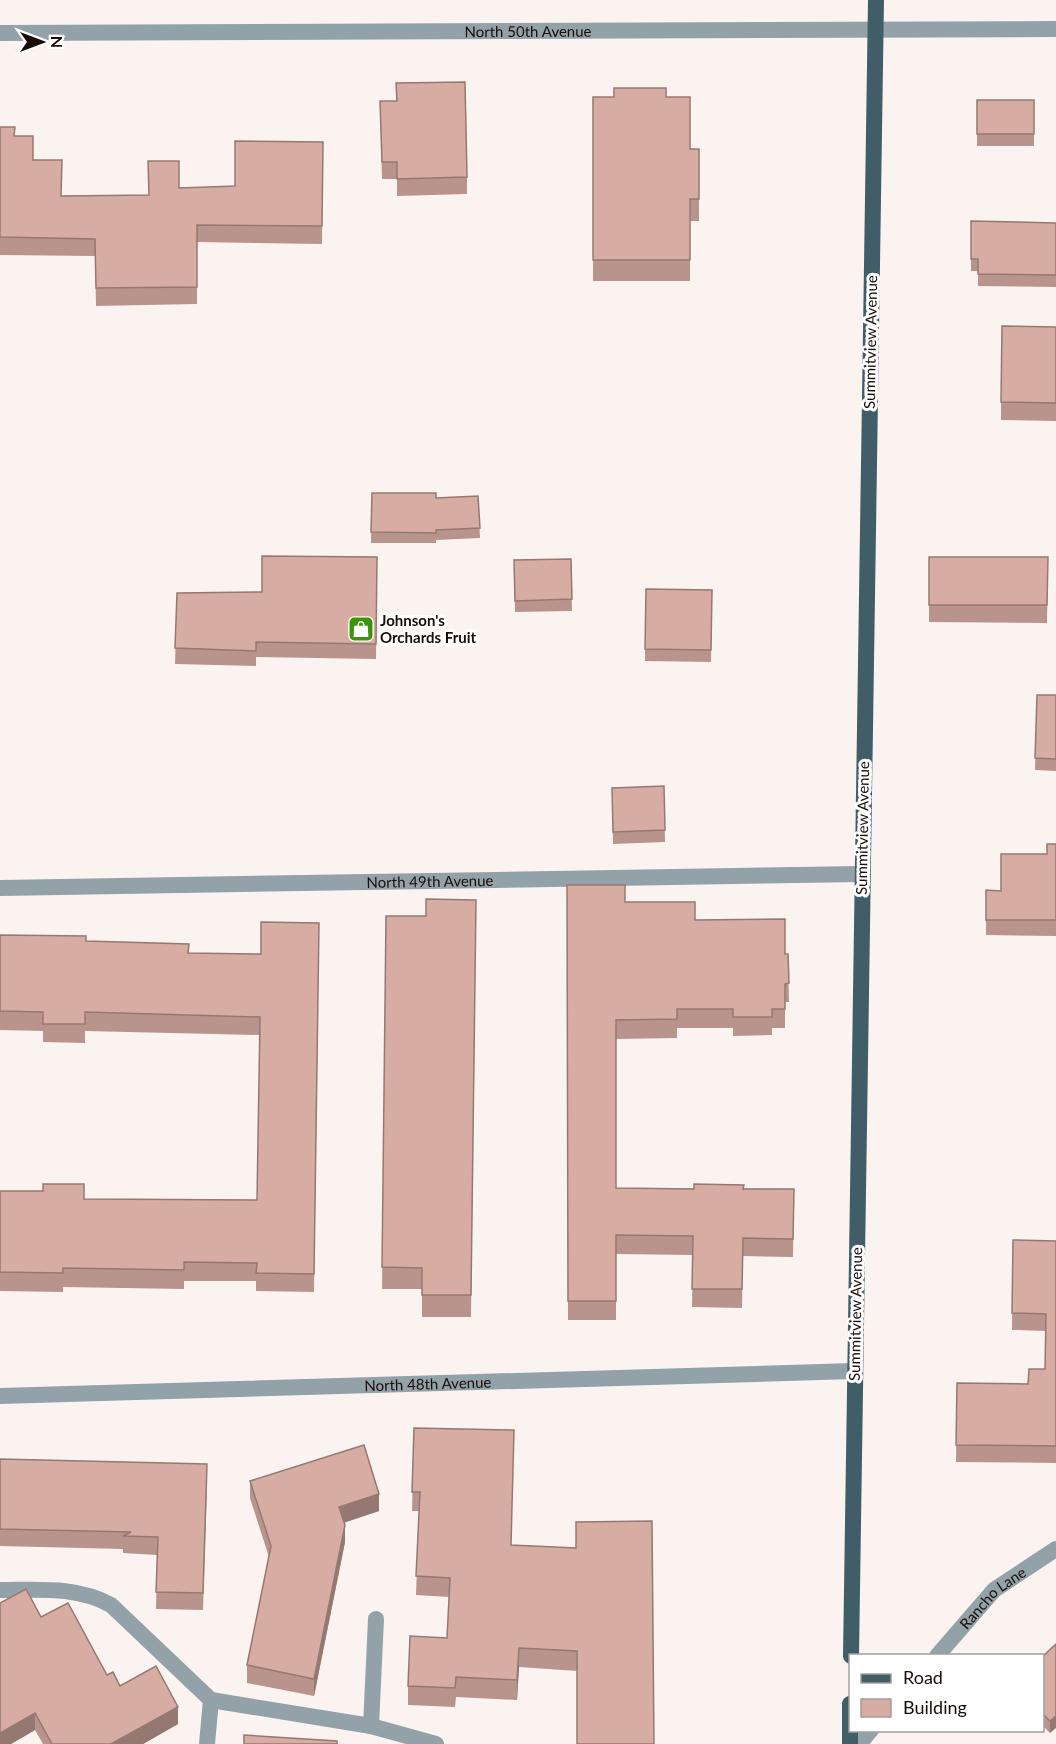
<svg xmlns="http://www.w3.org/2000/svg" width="1056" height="1744" viewBox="0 0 1056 1744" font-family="Lato,sans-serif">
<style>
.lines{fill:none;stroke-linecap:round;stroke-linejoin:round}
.minor{stroke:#92a2a8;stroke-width:16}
.primary{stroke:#415d68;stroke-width:16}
.wall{fill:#b9948c}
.shaded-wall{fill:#967872}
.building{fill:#d7aca3;stroke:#967872;stroke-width:1.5}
.labels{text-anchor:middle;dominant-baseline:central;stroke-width:6;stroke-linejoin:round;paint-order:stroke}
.street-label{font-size:15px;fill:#180d08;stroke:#fff}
.poi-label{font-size:15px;font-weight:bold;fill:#180d08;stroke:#fff;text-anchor:start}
</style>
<rect width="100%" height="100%" fill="#fbf3f0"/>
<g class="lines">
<g class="minor">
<path id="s1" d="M0,33L1056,29"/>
<path id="s2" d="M0,888L861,874"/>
<path id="s3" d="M0,1396L854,1371"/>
<path d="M0,1590C39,1590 76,1586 111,1605L211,1700L371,1726L436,1744"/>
<path id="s4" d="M937,1656L994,1590L1056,1549"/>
<polyline points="371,1726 376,1619"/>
<polyline points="207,1744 211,1700"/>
<polyline points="859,1744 871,1730"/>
</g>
<g class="primary">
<polyline points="851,1656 876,0"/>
<polyline points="850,1744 850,1704"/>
</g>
</g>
<g class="wall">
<polygon points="396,83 467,177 467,194 397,196 397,179 382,179 380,101 396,101"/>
<polygon points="593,97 666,97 690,149 699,149 699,221 690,221 690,281 593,281"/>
<rect x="977" y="100" width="57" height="46"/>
<polygon points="0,127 15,136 61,196 148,195 179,188 235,186 323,142 322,244 197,242 197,304 96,306 95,256 0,255"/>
<polygon points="971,221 1056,223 1056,287 978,286 978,271 971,271"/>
<polygon points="1056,327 1056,421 1001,420 1001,402"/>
<polygon points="372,493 436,498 478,496 480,538 436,540 436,543 371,543"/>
<polygon points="377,557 376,659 256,657 256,666 175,664 177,593 262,592"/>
<polygon points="929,557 1048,557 1047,623 929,622"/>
<polygon points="571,559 572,611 515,612 514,560"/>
<polygon points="646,589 712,590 711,662 645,661"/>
<polygon points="1037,695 1056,695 1056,771 1035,770"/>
<polygon points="664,786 665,842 613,844 612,788"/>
<polygon points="1056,844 1056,936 986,935 986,890 1001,891 1047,854"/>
<polygon points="567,885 625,902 695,920 785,954 788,954 789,1002 785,1002 785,1028 772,1028 772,1035 733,1036 733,1028 677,1028 677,1038 616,1039 616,1188 794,1189 793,1257 743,1256 742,1308 692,1307 693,1255 616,1254 616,1320 568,1320"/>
<polygon points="476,900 471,1317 422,1317 422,1289 382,1289 386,916 426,916"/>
<polygon points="319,923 314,1292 256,1291 256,1281 184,1281 184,1289 63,1287 63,1292 0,1291 0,1191 84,1199 257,1200 260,1035 85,1031 85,1043 43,1042 43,1031 0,1030 0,935 86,941 189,953 261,954"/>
<polygon points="1013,1240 1056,1241 1056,1463 956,1462 957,1383 1028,1384 1045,1369 1046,1331 1012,1330"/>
<polygon points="414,1428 511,1545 576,1548 577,1671 519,1667 517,1700 456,1697 455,1707 408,1705 408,1686 447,1638 449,1597 416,1595 419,1511 412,1511"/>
<polygon points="0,1459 207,1482 203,1610 156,1609 157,1555 123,1553 123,1549 0,1546"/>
<polygon points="250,1481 379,1511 344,1523 345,1542 314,1696 247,1683 247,1665 269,1557 250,1498"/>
<polygon points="41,1617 120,1686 178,1724 143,1744 43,1744 35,1730 11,1744 0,1744"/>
<polygon points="1056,1644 1050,1733 1042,1725 1042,1657"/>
</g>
<g class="shaded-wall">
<polygon points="379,1494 379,1511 339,1524 339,1507"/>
<polygon points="345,1525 345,1542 314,1696 314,1679"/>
<polygon points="519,1648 519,1667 517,1700 517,1680"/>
<polygon points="178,1707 178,1724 143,1744 111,1744"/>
<polygon points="35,1713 35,1730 11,1744 0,1744 0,1733"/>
<polygon points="1056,1716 1056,1728 1050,1733 1050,1721"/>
</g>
<g class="building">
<polygon points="465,82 467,177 397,179 397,162 382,162 380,101 397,101 396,83"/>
<polygon points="614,88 666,88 666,97 690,97 690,149 699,149 699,199 690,199 690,260 593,260 593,97 614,97"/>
<rect x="977" y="100" width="57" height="34"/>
<polygon points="0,127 15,127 14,136 33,136 33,160 62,160 61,196 149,195 148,161 179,161 179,188 235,186 235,141 323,142 322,226 197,225 197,287 96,288 95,239 0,237"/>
<polygon points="971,221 1056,223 1056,275 978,274 978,259 971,259"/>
<polygon points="1002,326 1056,327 1056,403 1001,402"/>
<polygon points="372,493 436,493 436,498 478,496 480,528 436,530 436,533 371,532"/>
<polygon points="262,556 377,557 376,644 256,642 256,651 175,648 177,593 262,592"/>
<polygon points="929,557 1048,557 1047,605 929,605"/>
<polygon points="571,559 572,599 515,601 514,560"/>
<polygon points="646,589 712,590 711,650 645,649"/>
<polygon points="1037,695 1056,695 1056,759 1035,758"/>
<polygon points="664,786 665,830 613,832 612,788"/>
<polygon points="1047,844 1056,844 1056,920 986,920 986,890 1001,891 1001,854 1047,854"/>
<polygon points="567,885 625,885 625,902 695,902 695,920 785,919 785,954 788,954 789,983 785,984 785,1009 772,1009 772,1017 733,1017 733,1009 677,1009 677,1019 616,1020 616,1188 694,1189 694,1184 744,1185 743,1189 794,1189 793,1239 743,1238 742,1289 692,1289 693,1236 616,1235 616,1301 568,1301"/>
<polygon points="426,899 476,900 471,1295 422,1295 422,1268 382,1267 386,916 426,916"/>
<polygon points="261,922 319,923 314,1274 256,1273 257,1263 184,1262 184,1270 63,1268 63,1273 0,1272 0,1191 43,1191 43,1184 84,1184 84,1199 257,1200 260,1017 85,1012 85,1024 43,1024 43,1012 0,1011 0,935 86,936 86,941 189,944 188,953 261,954"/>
<polygon points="1013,1240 1056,1241 1056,1446 956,1445 957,1383 1028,1384 1029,1369 1045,1369 1046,1314 1012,1313"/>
<polygon points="414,1428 514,1430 511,1545 576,1548 576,1522 652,1521 654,1744 577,1744 577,1651 519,1648 517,1680 456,1677 455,1688 408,1686 410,1636 447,1638 450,1578 416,1576 420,1492 412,1492"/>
<polygon points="364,1445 379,1494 339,1507 345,1525 314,1679 247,1665 271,1546 250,1481"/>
<polygon points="0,1459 207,1464 203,1593 156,1592 158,1537 123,1536 131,1532 0,1529"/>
<polygon points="26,1589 41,1617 68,1603 107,1675 113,1672 120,1686 156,1666 178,1707 111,1744 52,1744 35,1713 0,1733 0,1603"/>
<polygon points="1056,1644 1056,1716 1050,1721 1042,1713 1042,1657"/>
<polygon points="244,1735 337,1741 337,1744 244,1744"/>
</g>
<defs>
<g id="shop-square" transform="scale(1.35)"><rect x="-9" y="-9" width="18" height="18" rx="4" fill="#3b9409" stroke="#fff"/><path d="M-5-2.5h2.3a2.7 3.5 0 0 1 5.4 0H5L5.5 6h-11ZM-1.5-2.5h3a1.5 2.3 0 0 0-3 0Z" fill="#fff"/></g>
</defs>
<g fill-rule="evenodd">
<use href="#shop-square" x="361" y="629"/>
</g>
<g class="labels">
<g class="street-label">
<text stroke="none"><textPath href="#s1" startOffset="528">North 50th Avenue</textPath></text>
<text transform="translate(870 342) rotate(-89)">Summitview Avenue</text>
<text transform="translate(862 828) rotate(-89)">Summitview Avenue</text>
<text stroke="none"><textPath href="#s2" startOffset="430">North 49th Avenue</textPath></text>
<text transform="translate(855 1314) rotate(-89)">Summitview Avenue</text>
<text stroke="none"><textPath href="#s3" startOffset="428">North 48th Avenue</textPath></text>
<text stroke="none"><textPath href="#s4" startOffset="81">Rancho Lane</textPath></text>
</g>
<g class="poi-label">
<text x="380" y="620">Johnson's<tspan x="380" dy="17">Orchards Fruit</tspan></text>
</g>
</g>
<rect x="849" y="1654" width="195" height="78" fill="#ffffff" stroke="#a39e9c" stroke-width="1.5"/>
<rect x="861" y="1674" width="30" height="9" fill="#415d68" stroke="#a39e9c" stroke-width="1.5"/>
<text x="903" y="1684" font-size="18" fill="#180d08">Road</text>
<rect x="861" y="1699" width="30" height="18" fill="#d7aca3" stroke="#a39e9c" stroke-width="1.5"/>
<text x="903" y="1714" font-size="18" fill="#180d08">Building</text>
<g transform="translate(42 42) rotate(90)" stroke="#ffffff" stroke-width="4.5" paint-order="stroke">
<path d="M0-4.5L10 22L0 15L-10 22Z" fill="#180d08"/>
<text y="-9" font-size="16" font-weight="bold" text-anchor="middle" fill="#180d08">N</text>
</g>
</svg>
